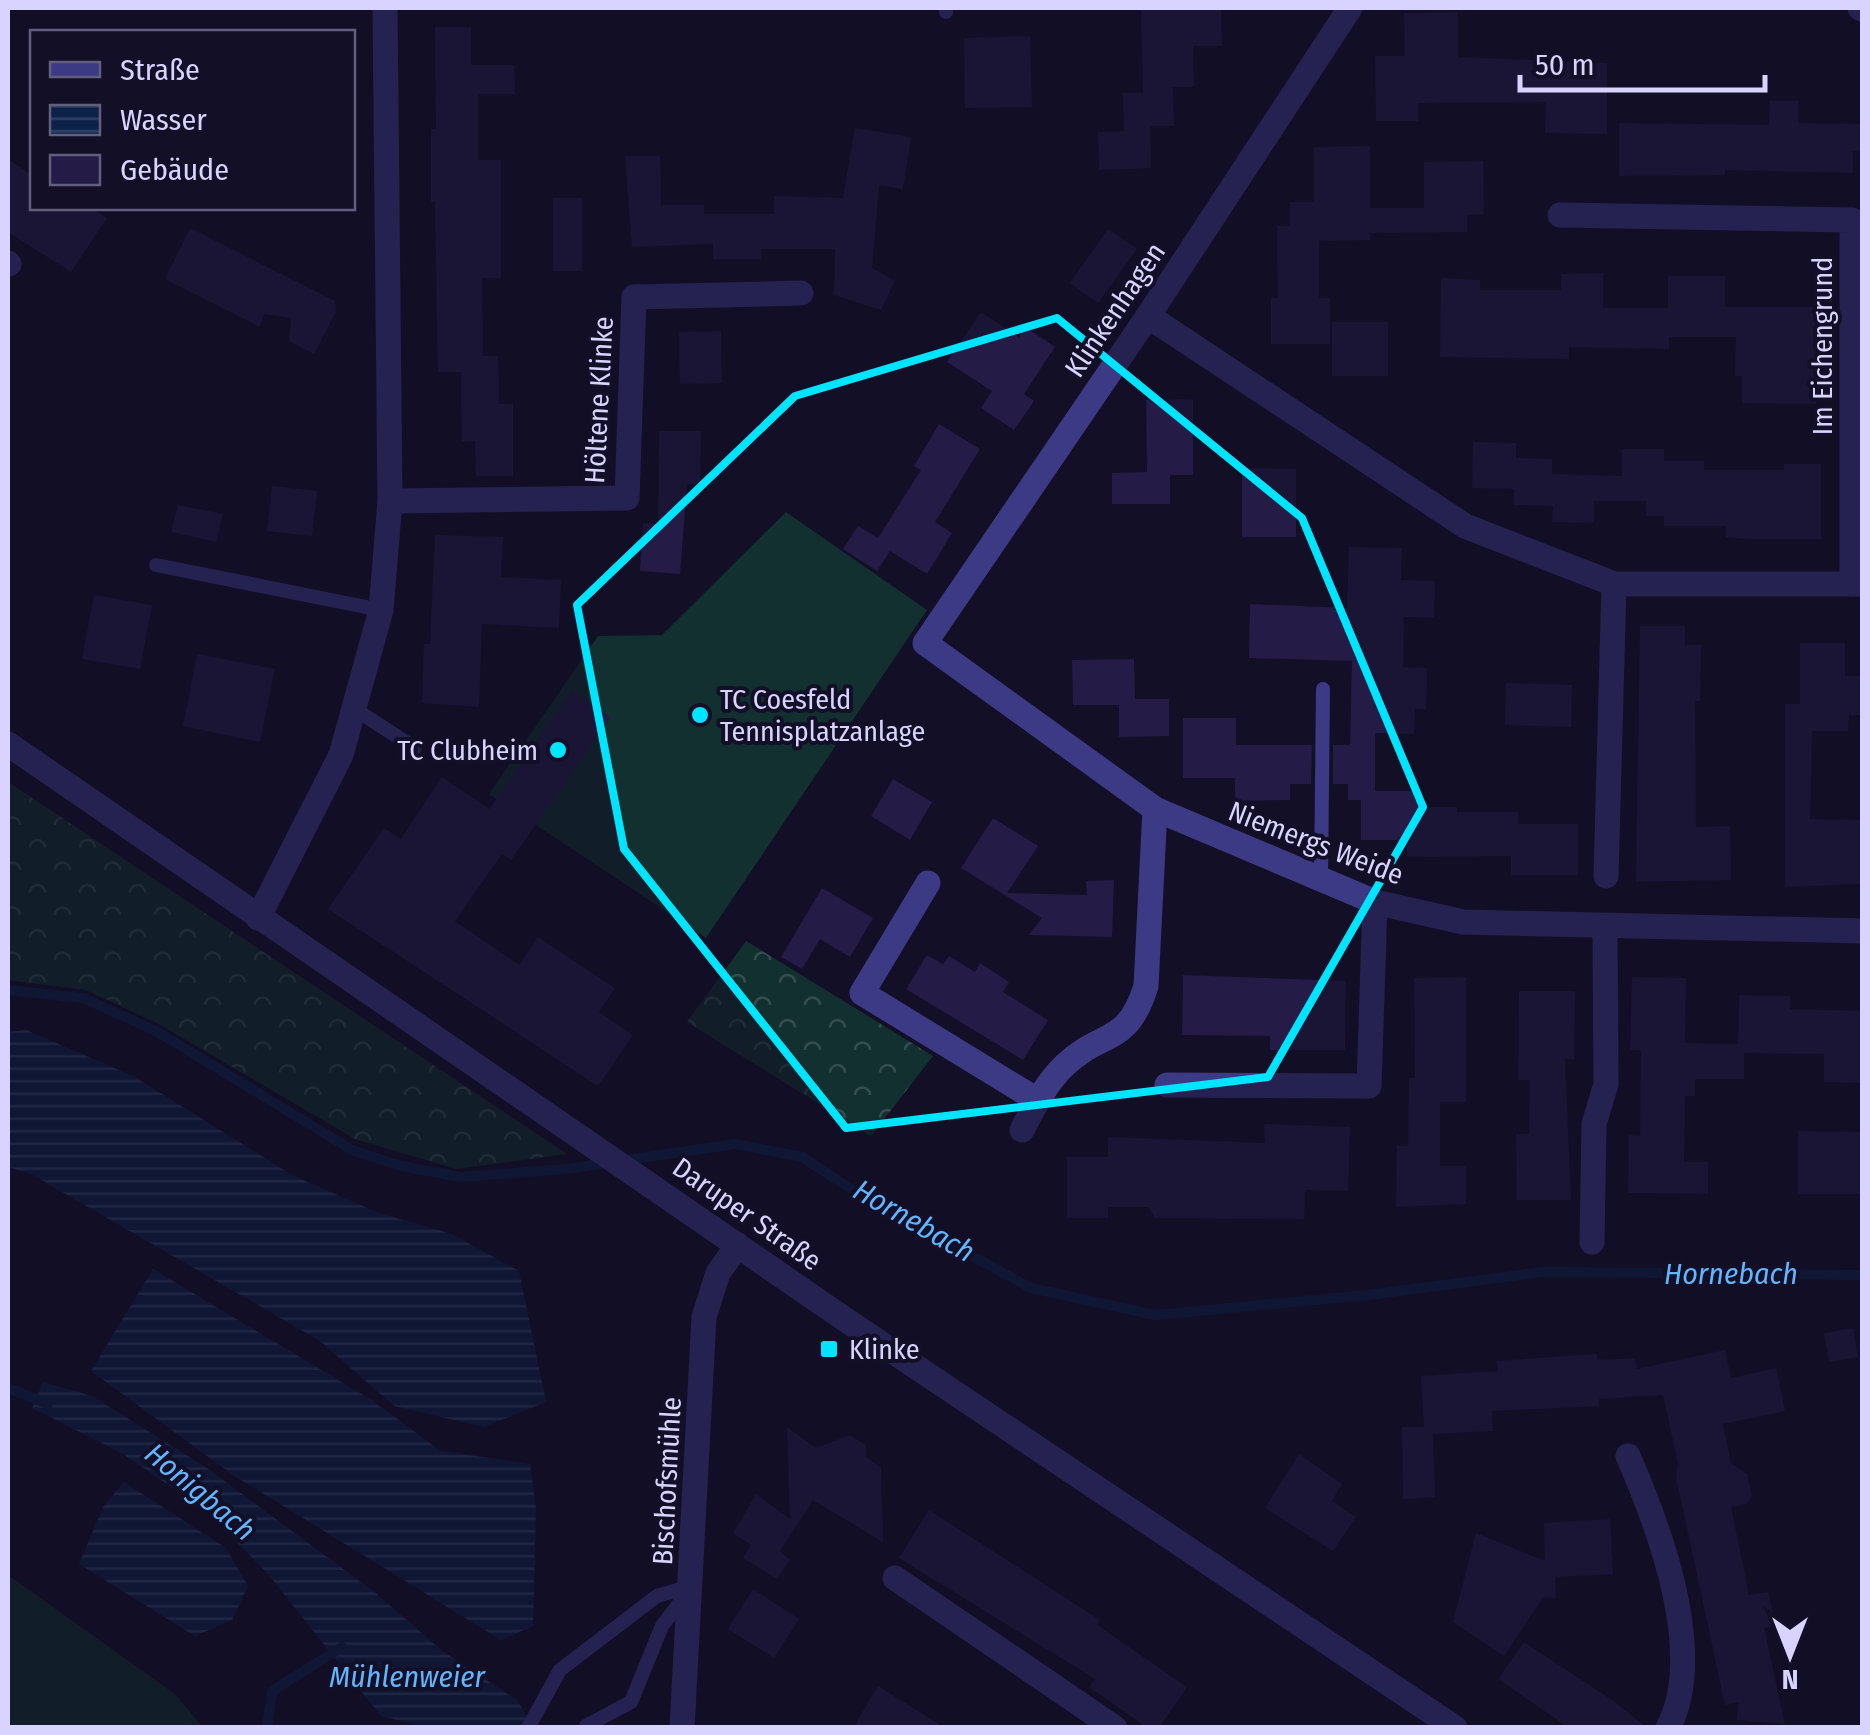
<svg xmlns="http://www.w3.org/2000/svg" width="1870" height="1735" viewBox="0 0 1870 1735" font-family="'Fira Sans Condensed',sans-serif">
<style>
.grass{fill:#12302f}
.forest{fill:url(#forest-crowns)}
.water{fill:url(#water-rules)}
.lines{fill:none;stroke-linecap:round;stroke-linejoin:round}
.stream{stroke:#0c2248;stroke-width:10}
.building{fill:#241b47}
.service{stroke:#3d3a85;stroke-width:14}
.minor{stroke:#3d3a85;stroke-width:25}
.tertiary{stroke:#3d3a85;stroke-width:25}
.marked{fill:none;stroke:#00e5ff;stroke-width:8;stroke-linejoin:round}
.poi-dot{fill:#00e5ff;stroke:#130f26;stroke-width:4}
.labels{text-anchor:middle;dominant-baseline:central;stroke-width:8;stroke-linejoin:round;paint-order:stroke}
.street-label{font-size:28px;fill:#d9d4ff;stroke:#130f26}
.poi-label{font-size:28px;fill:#d9d4ff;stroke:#130f26;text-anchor:start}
.water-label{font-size:30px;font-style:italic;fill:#62b6ff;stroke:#130f26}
</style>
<defs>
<pattern id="forest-crowns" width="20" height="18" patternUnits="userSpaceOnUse" patternTransform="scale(2.5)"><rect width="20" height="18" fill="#12302f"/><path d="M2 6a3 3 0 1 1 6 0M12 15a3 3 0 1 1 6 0" fill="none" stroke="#344d4e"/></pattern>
<pattern id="water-rules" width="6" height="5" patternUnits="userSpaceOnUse" patternTransform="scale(2.5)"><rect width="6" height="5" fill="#0c2248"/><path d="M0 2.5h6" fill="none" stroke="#2f4163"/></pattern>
</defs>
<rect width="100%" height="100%" fill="#130f26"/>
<g class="grass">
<polygon points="786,512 927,610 706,938 489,794 598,636 662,635"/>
<polygon points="8,1575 176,1695 202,1727 8,1727"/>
</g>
<g class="forest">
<polygon points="8,782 567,1154 456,1169 355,1139 159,1024 86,990 8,980"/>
<polygon points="746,941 933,1056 871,1136 687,1022"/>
</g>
<g class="water">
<polygon points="26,1030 133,1076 294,1176 379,1213 452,1234 519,1271 546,1402 484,1427 394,1406 320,1341 31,1174 8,1167 8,1032"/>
<polygon points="153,1269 370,1399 441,1451 530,1464 536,1508 533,1626 501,1640 233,1475 91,1371"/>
<polygon points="43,1382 92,1396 207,1468 377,1594 441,1650 517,1700 533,1727 426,1727 381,1716 267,1573 206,1511 123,1454 32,1408"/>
<polygon points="124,1482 226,1548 248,1586 232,1620 195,1636 79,1564 103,1507"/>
</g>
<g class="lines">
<g class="stream">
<polyline points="8,990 83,998 156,1031 352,1150 401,1166 461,1177 566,1169 735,1144 802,1157 865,1198 1031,1288 1155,1315 1368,1295 1543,1272 1862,1275"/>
<polyline points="8,1388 48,1404"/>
<polyline points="267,1728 272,1691 342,1647"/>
</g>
</g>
<g class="building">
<polygon points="1141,8 1221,8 1222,46 1193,46 1194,87 1173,87 1174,126 1150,126 1151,168 1099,170 1098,132 1124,131 1123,93 1143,93"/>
<polygon points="1458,12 1458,57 1607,63 1607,134 1545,133 1546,102 1418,103 1418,121 1376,121 1375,56 1405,56 1404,13"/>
<polygon points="435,27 471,27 471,65 514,65 515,94 478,94 478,160 501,160 501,278 482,278 483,356 498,356 499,404 513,404 513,476 476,476 475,441 462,442 461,372 438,372 435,202 431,202 431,129 436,129"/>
<polygon points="1030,36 1032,107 965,108 964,38"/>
<polygon points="1770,101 1798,101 1798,123 1862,124 1862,152 1853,151 1853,173 1725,170 1725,175 1619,176 1619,123 1769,125"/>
<polygon points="855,128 911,137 903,189 879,185 872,268 895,281 881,310 834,295 835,249 761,249 761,259 713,259 713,244 632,247 625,156 660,156 661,205 704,205 704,214 774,214 774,196 843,198"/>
<polygon points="1370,146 1370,208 1424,208 1424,162 1483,161 1484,214 1467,215 1467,232 1370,233 1370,240 1319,241 1319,298 1330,298 1330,344 1271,344 1271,298 1278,298 1277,226 1290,226 1290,202 1314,202 1314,147"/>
<polygon points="8,159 32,175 32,208 91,208 107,218 71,272 8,232"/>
<rect x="553" y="198" width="29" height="73"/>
<polygon points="190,228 335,301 336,312 314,354 289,341 291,318 264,314 260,327 165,279"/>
<polygon points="1108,229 1137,249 1098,303 1070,283"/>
<polygon points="1603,273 1603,308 1668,308 1668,276 1725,276 1725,307 1818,307 1816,404 1742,403 1742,376 1735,376 1736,337 1669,337 1669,349 1569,347 1569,359 1440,357 1441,278 1480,280 1480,290 1561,290 1561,274"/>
<polygon points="981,312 1019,337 1025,327 1055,347 1024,394 1034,401 1014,430 981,408 992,391 947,362"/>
<rect x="1332" y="322" width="56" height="54"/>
<polygon points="721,331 722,383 680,384 679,332"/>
<polygon points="1193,399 1193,475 1170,475 1170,504 1112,504 1112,473 1147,472 1146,400"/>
<polygon points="939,424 980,449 935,522 952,533 927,574 890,551 877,571 843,549 858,526 878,538 921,470 914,466"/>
<polygon points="659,431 701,431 700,484 687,484 680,574 640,571 643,523 658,524"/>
<polygon points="1473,442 1516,443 1516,458 1552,459 1552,474 1622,476 1622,449 1664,449 1664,461 1704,461 1704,470 1784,470 1784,464 1821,464 1821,539 1746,539 1726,537 1726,526 1664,526 1664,516 1646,516 1646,501 1594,501 1594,523 1552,522 1553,506 1514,505 1514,489 1472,488"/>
<polygon points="1242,468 1296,469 1296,537 1242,537"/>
<polygon points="272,486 317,491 312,536 267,531"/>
<polygon points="178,505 223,514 216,542 171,532"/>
<polygon points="435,535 503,537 501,577 561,580 559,628 482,624 479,707 422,703 424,644 430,644"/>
<polygon points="1349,547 1402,548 1401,580 1435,581 1434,618 1404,617 1403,667 1427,668 1426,709 1415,709 1414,734 1375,733 1375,791 1421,791 1421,807 1457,807 1457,812 1518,812 1518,824 1578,824 1578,875 1511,875 1511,856 1407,857 1407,840 1361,840 1361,800 1348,800 1348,784 1333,784 1333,745 1350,745 1352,661 1249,658 1250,604 1347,608"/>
<polygon points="94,595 152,605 140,669 82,659"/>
<polygon points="1640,626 1685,626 1685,645 1701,645 1700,701 1695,701 1696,827 1730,826 1731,880 1636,882"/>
<polygon points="1800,643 1845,643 1845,676 1862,676 1862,715 1849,715 1848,731 1812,731 1810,819 1862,820 1862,884 1785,887 1785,704 1800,704"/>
<polygon points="197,654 275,669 260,742 183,726"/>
<polygon points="1134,659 1135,699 1169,699 1169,736 1119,737 1119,705 1073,705 1072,660"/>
<polygon points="1506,683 1572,685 1571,727 1505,725"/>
<polygon points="572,691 610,717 511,860 502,854 455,921 519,965 538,937 615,988 599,1012 633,1035 598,1086 328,909 384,828 401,839 442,777 489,809"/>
<polygon points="1183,718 1236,718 1236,745 1312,745 1311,784 1290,784 1290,800 1235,801 1235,778 1183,778"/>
<polygon points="893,779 932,802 910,840 871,816"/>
<polygon points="993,818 1038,846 1007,893 1087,895 1086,881 1114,880 1112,937 1029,935 1042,918 961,868"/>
<polygon points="822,888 873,918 850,957 820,939 802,969 781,957"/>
<polygon points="927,955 943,964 949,956 975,972 980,963 1009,982 1003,992 1048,1020 1023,1060 906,989"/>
<polygon points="1183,975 1346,981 1345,1050 1270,1050 1270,1036 1182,1035"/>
<polygon points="1466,977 1466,1102 1440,1102 1440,1166 1466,1166 1466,1204 1396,1207 1397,1146 1408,1146 1409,1078 1415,1078 1414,978"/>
<polygon points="1632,977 1686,978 1685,1043 1738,1044 1739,995 1790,996 1790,1009 1862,1011 1862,1083 1824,1082 1824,1054 1744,1053 1744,1079 1695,1079 1695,1096 1685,1096 1684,1162 1708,1162 1708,1194 1628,1193 1629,1135 1640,1136 1641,1050 1630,1050"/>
<polygon points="1519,991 1575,991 1574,1059 1565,1059 1571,1200 1517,1200 1516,1134 1529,1134 1530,1080 1518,1080"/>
<polygon points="1264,1124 1350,1127 1348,1191 1305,1190 1304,1219 1155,1218 1148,1207 1108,1207 1108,1218 1067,1218 1067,1157 1108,1157 1108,1137 1265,1143"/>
<polygon points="1798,1131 1862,1132 1862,1194 1798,1194"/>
<polygon points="1853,1328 1858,1357 1829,1362 1824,1333"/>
<polygon points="1725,1350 1731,1378 1776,1368 1785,1411 1723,1424 1731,1463 1747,1474 1752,1496 1746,1504 1731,1507 1749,1595 1768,1592 1776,1626 1764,1628 1785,1724 1737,1720 1739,1702 1725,1705 1676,1477 1678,1464 1663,1395 1599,1399 1599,1406 1492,1411 1493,1431 1433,1434 1435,1497 1403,1499 1402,1427 1424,1427 1421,1376 1498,1371 1497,1361 1597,1354 1597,1360 1635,1358 1637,1369"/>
<polygon points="787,1427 816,1448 850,1435 866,1445 866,1457 881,1468 883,1542 813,1500 780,1551 790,1560 777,1579 743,1558 751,1545 733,1533 756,1494 790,1519"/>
<polygon points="1299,1454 1342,1484 1332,1501 1356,1517 1333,1551 1265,1508"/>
<polygon points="929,1510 1100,1620 1097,1625 1187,1687 1159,1728 1148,1728 1089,1687 1095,1679 899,1558"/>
<polygon points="1610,1519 1613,1574 1555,1577 1556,1598 1543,1597 1504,1656 1453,1622 1476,1533 1545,1561 1544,1523"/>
<polygon points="753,1589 799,1619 774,1658 728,1629"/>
<polygon points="1524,1642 1615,1702 1647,1728 1569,1728 1498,1679"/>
<polygon points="878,1686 945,1728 853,1728"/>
</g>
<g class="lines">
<g class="service">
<polyline points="946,8 946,12"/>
<polyline points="156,565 381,610"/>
<polyline points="356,710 415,748"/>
<polyline points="1321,880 1323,689"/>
<polyline points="586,1726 631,1702 662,1626 687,1593"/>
<polyline points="528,1728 560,1670 657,1596 691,1586"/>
</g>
<g class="minor">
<polyline points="1350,8 1148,316 925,643 1155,809 1375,902 1463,922 1862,931"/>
<polyline points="1860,8 1862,9"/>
<polyline points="1560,215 1852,220 1852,584"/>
<polyline points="8,263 9,264"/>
<polyline points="1148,316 1465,526 1614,584 1862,584"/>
<polyline points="390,501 627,498 634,297 801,293"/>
<polyline points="1606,876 1614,584"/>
<polyline points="928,883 862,993 1037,1100"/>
<polyline points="258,918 341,755 381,610 390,501 385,8"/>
<polyline points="1167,1085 1369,1086 1375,902"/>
<path d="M1022,1130C1034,1107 1046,1083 1065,1065C1103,1029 1127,1047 1146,986L1155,809"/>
<polyline points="1592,1242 1594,1124 1606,1084 1605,927"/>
<path d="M1628,1456C1659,1527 1707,1653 1668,1728"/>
<polyline points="895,1578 1115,1728"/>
<polyline points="682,1728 704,1317 718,1273 738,1245"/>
</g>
<polyline class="tertiary" points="8,744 846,1320 1455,1728"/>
</g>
<path d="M0 0H1870V1735H0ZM1057,318L1302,518L1423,807L1268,1077L846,1128L624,849L577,605L795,396Z" fill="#130f26" fill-opacity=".55" fill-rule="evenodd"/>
<path class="marked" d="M1057,318L1302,518L1423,807L1268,1077L846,1128L624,849L577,605L795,396Z"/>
<g class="poi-dot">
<circle cx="700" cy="715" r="10"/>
<circle cx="558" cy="750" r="10"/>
<rect x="819" y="1339" width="20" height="20" rx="5"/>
</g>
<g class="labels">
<g class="street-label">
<text transform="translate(1115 310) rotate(-56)">Klinkenhagen</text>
<text transform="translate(1822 346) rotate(-90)">Im Eichengrund</text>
<text transform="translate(599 400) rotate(-87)">Höltene Klinke</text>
<text transform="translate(1316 843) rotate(21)">Niemergs Weide</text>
<text transform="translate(747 1214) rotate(35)">Daruper Straße</text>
<text transform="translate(667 1481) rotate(-87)">Bischofsmühle</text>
</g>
<g class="poi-label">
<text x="720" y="699">TC Coesfeld<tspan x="720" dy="32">Tennisplatzanlage</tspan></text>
<text x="538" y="750" text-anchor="end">TC Clubheim</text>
<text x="849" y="1349">Klinke</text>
</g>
<g class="water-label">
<text transform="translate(914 1221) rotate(30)">Hornebach</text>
<text x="1731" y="1274">Hornebach</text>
<text transform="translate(200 1492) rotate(40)">Honigbach</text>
<text x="407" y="1677">Mühlenweier</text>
</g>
</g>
<rect width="1870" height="1735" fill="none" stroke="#d9d4ff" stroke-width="20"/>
<rect x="30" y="30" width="325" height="180" fill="#130f26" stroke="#625e7d" stroke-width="2.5"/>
<rect x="50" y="62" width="50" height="15" fill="#3d3a85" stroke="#625e7d" stroke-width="2.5"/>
<text x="120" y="80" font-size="30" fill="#d9d4ff">Straße</text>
<rect x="50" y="105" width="50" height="30" fill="url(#water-rules)" stroke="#625e7d" stroke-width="2.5"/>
<text x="120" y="130" font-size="30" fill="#d9d4ff">Wasser</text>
<rect x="50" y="155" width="50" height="30" fill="#241b47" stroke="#625e7d" stroke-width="2.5"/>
<text x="120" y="180" font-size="30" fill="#d9d4ff">Gebäude</text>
<g transform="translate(1790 1655) rotate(180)" stroke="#130f26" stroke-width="8" paint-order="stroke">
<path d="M0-8L18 38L0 25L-18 38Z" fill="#d9d4ff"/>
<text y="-15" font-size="28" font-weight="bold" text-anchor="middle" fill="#d9d4ff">N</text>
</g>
<path d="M1520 75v15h245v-15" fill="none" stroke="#d9d4ff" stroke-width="5"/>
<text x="1535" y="75" font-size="30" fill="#d9d4ff" stroke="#130f26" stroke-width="8" paint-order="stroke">50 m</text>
</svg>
